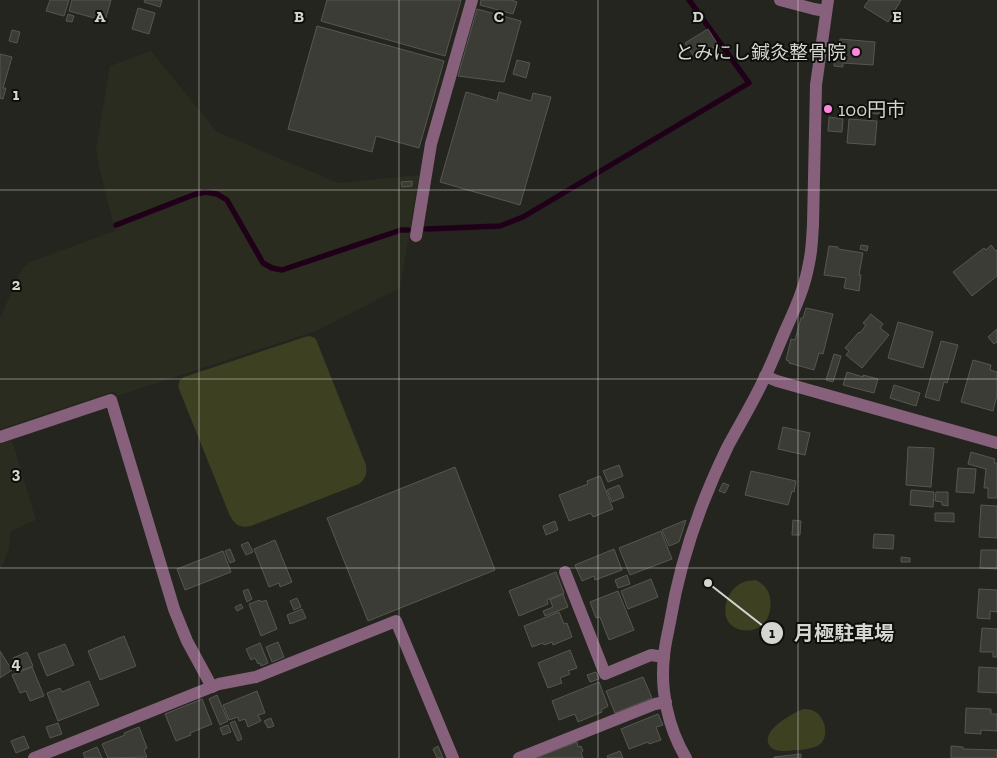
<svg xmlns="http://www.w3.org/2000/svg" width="997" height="758" viewBox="0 0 997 758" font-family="'Zilla Slab','Noto Sans JP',serif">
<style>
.built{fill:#2b2c20}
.green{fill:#3e4022}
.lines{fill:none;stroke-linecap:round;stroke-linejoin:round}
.stream{stroke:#200019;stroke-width:5.5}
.building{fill:#3b3c36;stroke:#565750}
.minor{stroke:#87617c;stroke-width:12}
.grid{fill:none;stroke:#d5d6d2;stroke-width:1;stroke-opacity:0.55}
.poi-dot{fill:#fe86e1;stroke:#0e0e0b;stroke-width:2}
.labels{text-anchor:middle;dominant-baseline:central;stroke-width:4;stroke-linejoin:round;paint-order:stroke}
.poi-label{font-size:19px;fill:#d5d6d2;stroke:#0e0e0b;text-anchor:end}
.grid-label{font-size:16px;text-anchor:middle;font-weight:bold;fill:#d5d6d2;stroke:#0e0e0b;stroke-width:4;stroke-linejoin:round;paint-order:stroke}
.leader{fill:none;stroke:#d5d6d2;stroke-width:2}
.callout-dot{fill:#d5d6d2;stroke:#0e0e0b;stroke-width:2}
.mark-label{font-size:15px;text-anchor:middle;font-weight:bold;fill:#111}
.callout-label{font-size:20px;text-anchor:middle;font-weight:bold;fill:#d5d6d2;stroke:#0e0e0b;stroke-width:4;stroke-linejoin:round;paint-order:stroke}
</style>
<rect width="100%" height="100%" fill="#24251f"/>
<g class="built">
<polygon points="151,51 217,132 338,183 419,175 400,288 316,331 117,396 115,391 0,429 0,318 20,273 24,267 30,262 115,231 100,171 96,149 110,66"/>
<polygon points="12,440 36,520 11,531 9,548 4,562 0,570 0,444"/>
</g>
<g class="green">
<path d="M310,336L315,338L317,342L366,465C367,474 366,478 359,484L251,526C240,528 236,526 230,516L179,389C178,383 179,380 184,377L305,337Z"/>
<path d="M755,580C758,581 760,582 762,584C774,593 773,616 762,625C751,635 730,631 726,617C723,603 730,587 744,582C747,580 752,581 755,580Z"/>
<path d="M803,709C809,709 816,710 820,716C827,724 828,741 817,746C809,750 796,750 786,751C780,751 773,751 769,745C761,730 792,714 803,709Z"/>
</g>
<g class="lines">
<g class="stream">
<polyline points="116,225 193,195 205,192 217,194 227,200 263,263 272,268 282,270 401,230 408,230"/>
<polyline points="426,229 500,226 523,217 749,83 689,0"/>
</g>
</g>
<g class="building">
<polygon points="50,0 69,0 64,16 46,11"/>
<polygon points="72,0 111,0 105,21 69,11"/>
<polygon points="145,0 162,0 160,7 144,2"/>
<polygon points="327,0 461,0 445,56 321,21"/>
<polygon points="481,0 511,0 517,2 513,14 480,5"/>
<polygon points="869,0 901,0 888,22 864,7"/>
<polygon points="138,8 155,13 149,34 132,29"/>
<polygon points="477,9 521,21 504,82 458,76"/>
<polygon points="68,14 74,16 72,22 66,21"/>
<polygon points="317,26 444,61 419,148 376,136 372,152 288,129"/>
<polygon points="708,29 720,48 715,51 713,47 695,58 685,43"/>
<polygon points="12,30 20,32 17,43 9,41"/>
<polygon points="840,39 875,42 873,65 843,63 843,67 834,66 835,54 838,54"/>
<polygon points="0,54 12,57 3,88 6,88 3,99 0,98 0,99"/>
<polygon points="517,60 530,63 526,78 513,74"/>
<polygon points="466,92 497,101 499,92 531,101 533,93 551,97 520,205 440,182"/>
<polygon points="862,105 879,106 879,114 862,113"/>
<polygon points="829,117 843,119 842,132 828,131"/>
<polygon points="849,119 877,121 875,145 847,143"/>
<polygon points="412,181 412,186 402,187 401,182"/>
<polygon points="861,245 868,246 867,251 860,249"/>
<polygon points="991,245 996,251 997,250 997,276 972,296 953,272 984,248 986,250"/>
<polygon points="829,246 838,247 838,249 863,253 859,275 861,275 859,291 844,288 846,278 824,275"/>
<polygon points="806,308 833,314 823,354 819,353 814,370 789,363 789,361 786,360 791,339 795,340 801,318 803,318"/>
<polygon points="871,314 883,324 880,328 889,335 862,368 846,355 849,351 845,348 859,332 860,333 866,325 863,323"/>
<polygon points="898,322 933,332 923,368 888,358"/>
<polygon points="997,329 997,342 994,344 988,337"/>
<polygon points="941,341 958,345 947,383 944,382 939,401 925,397"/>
<polygon points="834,354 841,356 833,382 826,380"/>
<polygon points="973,360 991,365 990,370 997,372 997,395 993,411 961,402"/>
<polygon points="847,372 863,377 863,375 878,379 874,393 843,385"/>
<polygon points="894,385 920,393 916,406 890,398"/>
<polygon points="783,427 810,433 805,455 778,449"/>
<polygon points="908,447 934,448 931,487 906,485"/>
<polygon points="971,452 995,459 994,463 997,463 997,498 988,498 988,488 984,488 986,469 968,464"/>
<polygon points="619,465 623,476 608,482 603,471"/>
<polygon points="455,467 495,570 368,621 327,518"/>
<polygon points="958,468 976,469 974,493 956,492"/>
<polygon points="751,471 796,481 794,492 792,491 788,505 745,495"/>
<polygon points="600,476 613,509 593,517 591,513 569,521 559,495 588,484 587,481"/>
<polygon points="723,483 729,485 725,493 719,491"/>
<polygon points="619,485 624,497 612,502 607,490"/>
<polygon points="911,490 934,492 933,507 910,505"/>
<polygon points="936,492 948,492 948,506 942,505 942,502 935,501"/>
<polygon points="981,505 997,506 997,538 979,537"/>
<polygon points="935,513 954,513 954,522 935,521"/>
<polygon points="686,520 679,542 669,546 662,530"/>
<polygon points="793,520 801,521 800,535 792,535"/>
<polygon points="555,521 558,530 546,535 543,526"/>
<polygon points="661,531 672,559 630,575 619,548"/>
<polygon points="874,534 894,535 893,549 873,548"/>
<polygon points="275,540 292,582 280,587 279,583 269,587 254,549"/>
<polygon points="248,542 253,552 246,555 241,545"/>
<polygon points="230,549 235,561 230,563 225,551"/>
<polygon points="614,549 622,570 595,580 594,576 582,581 575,565"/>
<polygon points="981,550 997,550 997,569 980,568"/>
<polygon points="223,551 231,572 185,590 177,569"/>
<polygon points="901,557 910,558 910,562 901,562"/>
<polygon points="556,572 564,593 547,600 548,604 519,616 509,591"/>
<polygon points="627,575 630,584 618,588 615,580"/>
<polygon points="651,579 658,597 628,609 621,591"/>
<polygon points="248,589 252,599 247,602 243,591"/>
<polygon points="979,589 997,590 997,612 990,611 990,619 977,618"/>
<polygon points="618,591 634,630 609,640 600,617 596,618 590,602"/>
<polygon points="563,594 568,607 545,616 543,611 553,607 550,600"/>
<polygon points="297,598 301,607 294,610 290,601"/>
<polygon points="260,600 261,602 266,600 277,629 261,636 249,604"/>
<polygon points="241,604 243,608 237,611 235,607"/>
<polygon points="302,609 306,618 290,624 287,615"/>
<polygon points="559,612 564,624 567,623 572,637 553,645 552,642 544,645 543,643 532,647 524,626"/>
<polygon points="982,628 997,629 997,657 993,657 993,652 980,652"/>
<polygon points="124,636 136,666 100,680 88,651"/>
<polygon points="278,642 284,657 272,662 266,647"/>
<polygon points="260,643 268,663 261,666 260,663 258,664 255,658 251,660 246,649"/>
<polygon points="65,644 74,665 47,676 38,654"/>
<polygon points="570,650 577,668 568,671 570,674 560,678 562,683 548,688 538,663"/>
<polygon points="0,651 12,670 0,678"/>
<polygon points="27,652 33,666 19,671 13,658"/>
<polygon points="32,667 44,696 30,701 26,691 20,693 12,675"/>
<polygon points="979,667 997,668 997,693 978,692"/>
<polygon points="596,672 599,679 590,682 587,675"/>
<polygon points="643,677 652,698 615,713 606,691"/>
<polygon points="89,681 99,705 58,721 47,693 60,688 62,692"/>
<polygon points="599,682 608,706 601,710 602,712 578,722 575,714 559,720 552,701"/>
<polygon points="257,691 265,713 258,715 261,721 248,727 245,719 239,721 238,717 229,720 223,705"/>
<polygon points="217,695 228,721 220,725 209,699"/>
<polygon points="202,699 212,724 190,733 191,735 176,741 165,714"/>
<polygon points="966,708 991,709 991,714 997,714 997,731 981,730 981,734 965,733"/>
<polygon points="658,714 663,725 656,727 661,740 649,744 648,742 629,749 621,729"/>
<polygon points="271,718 274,726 268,728 264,721"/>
<polygon points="235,721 242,739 238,741 230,723"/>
<polygon points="58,723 62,734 50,738 46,727"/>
<polygon points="228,725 231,732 223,735 220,728"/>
<polygon points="139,727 147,748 144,750 147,757 108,758 102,744 125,735 124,733"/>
<polygon points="24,736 29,748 16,753 11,741"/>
<polygon points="577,742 578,747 581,746 583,751 581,753 583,758 536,758"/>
<polygon points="438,746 443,758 437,758 433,749"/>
<polygon points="951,746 963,747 963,749 997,750 997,758 951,758"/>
<polygon points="97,747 102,758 85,758 83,753"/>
<polygon points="620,751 623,758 608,758 607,756"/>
<polygon points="801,754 801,758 774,758 774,757"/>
</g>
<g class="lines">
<g class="minor">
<polyline points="780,0 814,9 826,11"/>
<polyline points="416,236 431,144 472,0"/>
<polyline points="765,376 777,381 997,443"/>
<polyline points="0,437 111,400 174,609 187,641 212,687"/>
<polyline points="565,572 605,674 651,655 664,657"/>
<polyline points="34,758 219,684 256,677 396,621 453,758"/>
<polyline points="519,758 655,704 666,702"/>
<path d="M686,758C668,728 660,690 664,656C665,644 668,633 670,622C680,561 701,501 728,446C740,424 753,402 764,379C772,363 778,347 785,331C795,309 805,287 809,263C812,250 812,238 813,225L816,85L828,0"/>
</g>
</g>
<path class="grid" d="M199,0V758M399,0V758M598,0V758M798,0V758M0,190H997M0,379H997M0,568H997"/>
<g class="poi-dot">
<circle cx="856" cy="52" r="5"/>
<circle cx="828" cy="109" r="5"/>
</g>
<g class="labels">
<g class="poi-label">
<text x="846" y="52">とみにし鍼灸整骨院</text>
<text x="838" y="109" text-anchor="start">100円市</text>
</g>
</g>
<g class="grid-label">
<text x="100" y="22">A</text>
<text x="299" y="22">B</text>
<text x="499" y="22">C</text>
<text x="698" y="22">D</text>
<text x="897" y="22">E</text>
<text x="16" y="100">1</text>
<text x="16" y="290">2</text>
<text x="16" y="479">3</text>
<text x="16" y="669">4</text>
</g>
<path class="leader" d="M708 583L772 633"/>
<g class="callout-dot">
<circle cx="708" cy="583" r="5"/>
<circle cx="772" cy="633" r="12"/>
</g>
<g class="mark-label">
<text x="772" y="638">1</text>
</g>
<g class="callout-label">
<text x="844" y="640">月極駐車場</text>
</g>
</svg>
